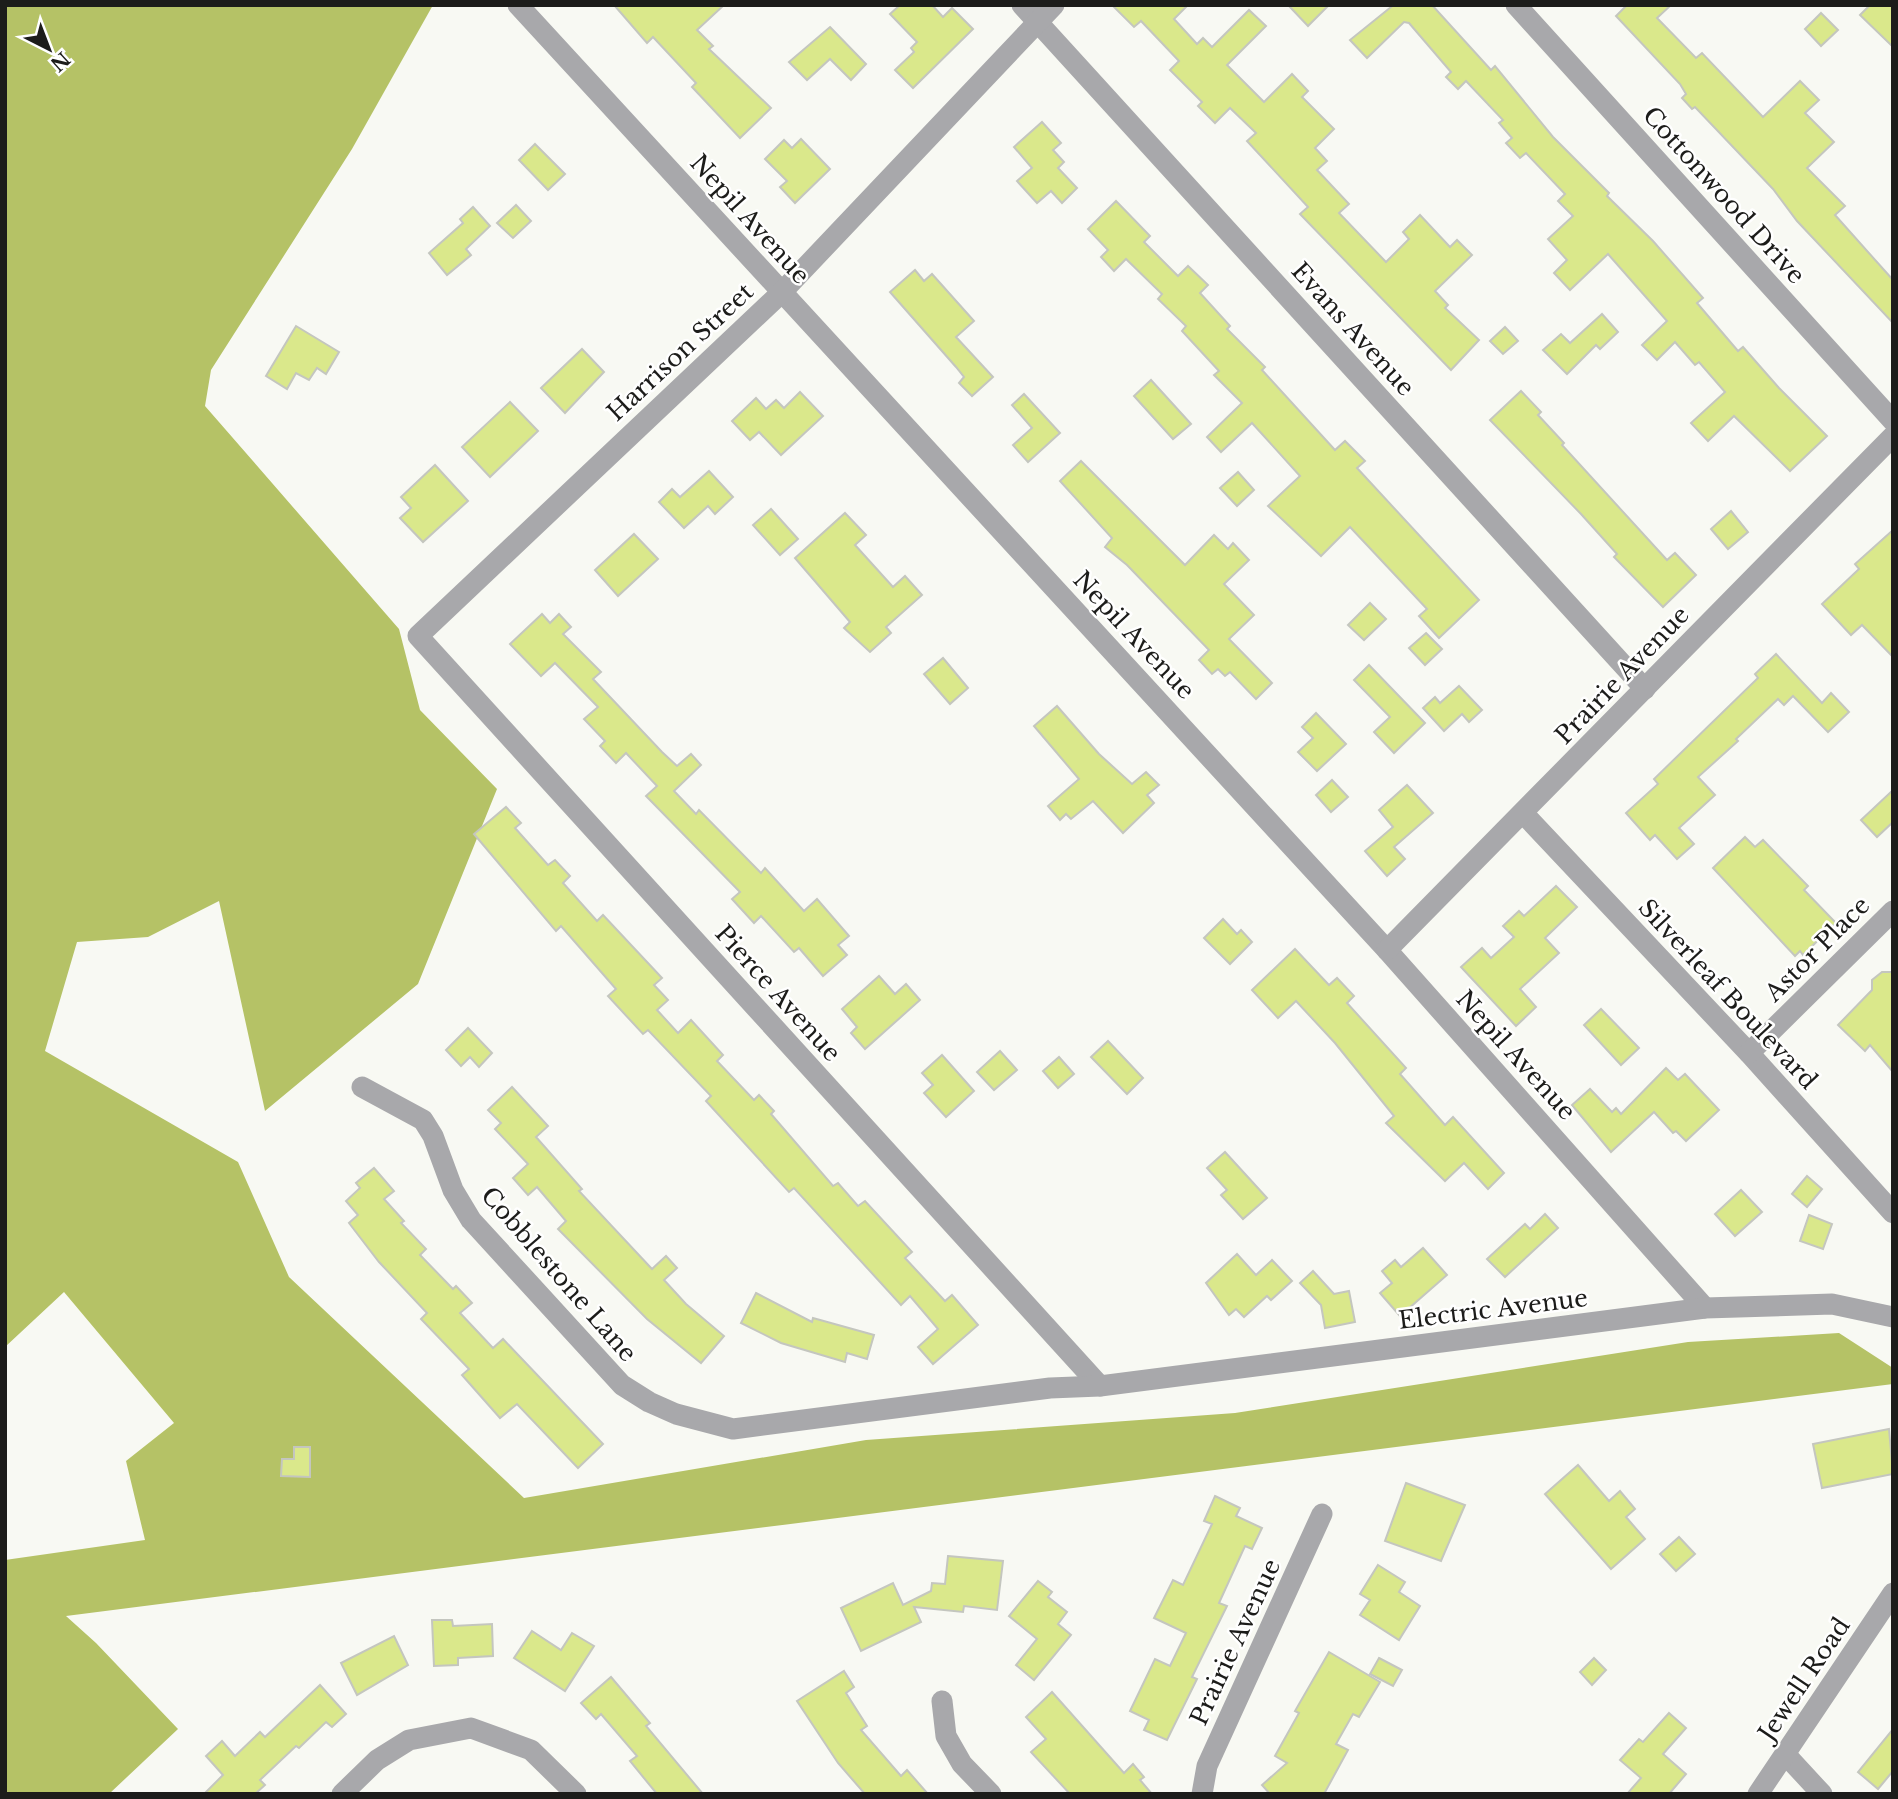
<svg xmlns="http://www.w3.org/2000/svg" width="1898" height="1799" viewBox="0 0 1898 1799" font-family="'Libre Baskerville',serif">
<style>
.forest{fill:#b5c266}
.building{fill:#dae88b;stroke:#c4c6bf;stroke-width:2}
.lines{fill:none;stroke-linecap:round;stroke-linejoin:round}
.minor{stroke:#a8a8ab;stroke-width:21}
.labels{text-anchor:middle;dominant-baseline:central;stroke-width:5;stroke-linejoin:round;paint-order:stroke}
.street-label{font-size:24px;fill:#1c1c1a;stroke:#fff}
</style>
<rect width="100%" height="100%" fill="#f8f9f3"/>
<polygon class="forest" points="5,5 433,5 352,149 211,370 205,406 399,629 420,710 497,789 418,984 265,1111 219,901 148,937 77,942 45,1051 238,1162 289,1277 524,1498 866,1440 1235,1413 1688,1342 1839,1333 1893,1368 1893,1384 66,1616 96,1643 178,1729 109,1794 5,1794 5,1560 145,1540 126,1461 174,1423 64,1292 5,1347"/>
<g class="building">
<polygon points="614,5 724,5 697,30 713,46 709,49 771,108 740,138 692,87 696,83 653,37 647,43"/>
<polygon points="900,5 932,5 943,17 952,8 973,29 913,88 895,70 914,52 911,48 917,42 890,14"/>
<polygon points="1112,5 1188,5 1174,19 1197,44 1203,38 1212,47 1249,10 1266,26 1227,65 1264,102 1292,74 1308,91 1302,97 1334,129 1315,148 1327,161 1317,170 1349,204 1339,213 1386,262 1409,239 1403,232 1420,215 1450,247 1457,240 1472,255 1435,291 1448,305 1445,308 1479,340 1451,370 1300,214 1308,207 1247,141 1256,133 1230,108 1215,123 1198,106 1202,102 1170,70 1179,61 1141,21 1134,27"/>
<polygon points="1288,5 1329,5 1308,26"/>
<polygon points="1390,5 1432,5 1491,70 1495,66 1553,137 1609,193 1607,196 1653,241 1703,298 1697,303 1738,351 1743,347 1779,388 1827,436 1790,471 1734,416 1708,441 1691,423 1725,392 1699,362 1695,365 1675,342 1657,360 1642,345 1667,321 1608,254 1570,290 1554,273 1567,260 1548,239 1573,216 1558,201 1565,194 1526,153 1520,158 1506,143 1512,138 1499,123 1503,120 1466,81 1458,89 1446,77 1451,72 1409,23 1404,22 1367,58 1350,40 1391,7"/>
<polygon points="1627,5 1671,5 1657,18 1696,58 1702,53 1763,117 1800,81 1819,100 1805,113 1834,142 1807,168 1845,206 1835,215 1893,280 1893,323 1797,221 1773,189 1695,107 1692,109 1682,98 1686,94 1680,84 1616,16"/>
<polygon points="1870,5 1893,5 1893,47 1860,15"/>
<polygon points="1821,13 1838,30 1821,46 1805,29"/>
<polygon points="830,27 866,64 851,80 830,59 807,80 789,62"/>
<polygon points="1042,122 1061,143 1053,150 1064,162 1058,168 1077,188 1062,203 1051,191 1037,203 1017,181 1032,168 1014,147"/>
<polygon points="801,139 830,169 795,203 780,187 787,181 765,159 784,140 792,148"/>
<polygon points="535,144 565,174 548,190 519,160"/>
<polygon points="1116,201 1150,236 1144,242 1178,276 1188,266 1208,285 1200,293 1230,326 1227,329 1265,367 1262,370 1335,450 1345,441 1365,461 1357,468 1479,600 1439,638 1419,616 1427,609 1350,527 1321,556 1268,506 1300,476 1252,423 1221,452 1207,437 1242,403 1214,375 1219,371 1182,331 1186,326 1158,299 1162,294 1126,259 1114,271 1101,257 1108,250 1088,229"/>
<polygon points="516,205 531,221 513,238 497,223"/>
<polygon points="473,207 490,226 466,249 471,255 447,275 429,253 463,223 460,219"/>
<polygon points="915,270 924,281 932,274 974,321 956,337 993,377 972,396 959,383 964,377 956,367 890,292"/>
<polygon points="1602,314 1618,332 1600,349 1596,345 1567,374 1543,350 1561,334 1570,343"/>
<polygon points="296,326 339,352 326,374 317,368 309,380 296,373 287,389 266,376"/>
<polygon points="1505,327 1518,341 1503,354 1490,341"/>
<polygon points="582,349 604,372 565,413 541,388"/>
<polygon points="1151,380 1191,424 1173,439 1134,396"/>
<polygon points="1521,391 1541,412 1538,415 1564,443 1562,445 1667,560 1675,553 1696,575 1663,607 1614,557 1617,554 1581,514 1490,420"/>
<polygon points="800,392 823,416 781,455 759,432 750,440 732,421 756,398 766,409 776,400 784,408"/>
<polygon points="1024,394 1060,433 1028,462 1013,445 1032,428 1012,405"/>
<polygon points="510,402 538,431 490,477 462,447"/>
<polygon points="1081,461 1185,565 1214,535 1228,549 1233,543 1249,560 1224,584 1254,615 1229,639 1272,683 1256,699 1230,672 1225,676 1218,669 1212,674 1199,660 1209,650 1127,565 1105,547 1112,538 1060,481"/>
<polygon points="435,465 468,501 423,542 400,518 411,508 401,497"/>
<polygon points="709,471 733,497 715,514 708,506 684,528 659,502 672,489 680,497"/>
<polygon points="1238,472 1254,490 1237,506 1220,488"/>
<polygon points="771,509 798,539 780,555 753,525"/>
<polygon points="1731,511 1748,532 1728,549 1711,529"/>
<polygon points="845,513 866,535 855,545 893,587 905,576 922,595 886,627 891,633 870,652 844,628 850,622 795,558"/>
<polygon points="1893,530 1893,657 1862,625 1851,635 1822,604 1859,569 1855,564"/>
<polygon points="634,534 658,559 618,596 595,570"/>
<polygon points="1370,603 1386,619 1364,640 1348,625"/>
<polygon points="542,614 550,623 559,614 571,627 563,634 601,672 593,679 662,752 677,766 691,754 701,765 674,791 696,814 699,810 761,873 765,868 804,911 817,899 849,936 838,945 847,955 823,976 799,948 794,952 761,916 754,923 732,899 740,892 646,796 657,786 626,753 616,763 600,746 605,741 584,719 598,707 555,663 541,676 510,644"/>
<polygon points="1426,633 1442,649 1425,665 1409,648"/>
<polygon points="1776,654 1822,703 1831,693 1849,712 1828,732 1793,696 1784,705 1778,699 1736,739 1738,741 1698,777 1715,795 1679,828 1694,844 1677,859 1655,835 1650,840 1626,813 1658,784 1654,779 1758,678 1755,674"/>
<polygon points="943,658 968,688 950,704 924,674"/>
<polygon points="1369,665 1425,723 1394,753 1374,732 1390,717 1354,680"/>
<polygon points="1459,686 1482,710 1469,722 1462,714 1444,731 1423,708 1435,697 1440,703"/>
<polygon points="1057,706 1099,754 1132,784 1146,772 1159,785 1147,795 1154,803 1123,833 1093,801 1071,819 1066,814 1060,820 1048,806 1079,779 1034,726"/>
<polygon points="1316,713 1346,744 1317,771 1298,752 1313,738 1302,727"/>
<polygon points="1332,780 1348,797 1331,812 1316,795"/>
<polygon points="1407,785 1433,813 1394,847 1405,859 1387,876 1365,851 1393,827 1379,810"/>
<polygon points="1893,790 1893,822 1877,837 1861,820"/>
<polygon points="506,807 521,823 515,828 548,865 555,860 570,876 563,883 597,921 603,915 662,978 654,985 668,1000 657,1010 678,1033 691,1020 723,1055 717,1061 754,1100 759,1095 774,1111 771,1114 833,1186 838,1183 858,1206 865,1201 912,1252 905,1258 945,1301 952,1295 978,1325 933,1364 918,1347 938,1329 910,1296 901,1305 794,1188 789,1192 706,1101 711,1096 648,1030 643,1034 608,996 616,989 561,926 556,931 474,834"/>
<polygon points="1745,837 1755,847 1763,840 1808,886 1804,890 1836,923 1803,955 1800,951 1795,956 1713,868"/>
<polygon points="1556,886 1577,907 1545,938 1559,953 1520,989 1536,1007 1516,1026 1461,967 1482,948 1491,958 1514,937 1503,926 1519,911 1524,916"/>
<polygon points="1223,919 1237,934 1241,930 1252,942 1230,964 1204,938"/>
<polygon points="1295,949 1329,985 1337,978 1354,996 1347,1003 1406,1068 1400,1074 1445,1125 1453,1117 1504,1173 1488,1189 1464,1163 1445,1181 1386,1123 1394,1116 1335,1043 1296,1001 1278,1018 1252,990"/>
<polygon points="1882,972 1893,972 1893,1072 1870,1045 1865,1051 1838,1025 1872,990 1872,980"/>
<polygon points="879,976 895,994 906,984 920,1000 865,1049 851,1033 857,1027 842,1009"/>
<polygon points="1601,1009 1639,1048 1621,1065 1584,1025"/>
<polygon points="468,1028 492,1053 479,1067 470,1057 461,1066 446,1050"/>
<polygon points="1108,1041 1143,1078 1127,1094 1091,1057"/>
<polygon points="1000,1051 1017,1070 994,1090 977,1072"/>
<polygon points="942,1055 974,1091 946,1117 924,1093 933,1085 922,1073"/>
<polygon points="1059,1057 1074,1074 1058,1088 1043,1071"/>
<polygon points="1666,1068 1678,1080 1685,1074 1719,1110 1686,1141 1676,1131 1673,1133 1654,1112 1611,1152 1572,1105 1590,1089 1612,1112 1616,1108 1621,1114"/>
<polygon points="512,1087 548,1126 536,1137 582,1189 579,1191 652,1269 666,1256 677,1268 664,1280 686,1304 724,1336 701,1363 647,1319 558,1229 566,1221 537,1187 528,1195 513,1178 528,1164 495,1129 501,1123 488,1110"/>
<polygon points="1225,1152 1267,1198 1243,1219 1221,1195 1227,1190 1207,1168"/>
<polygon points="374,1168 394,1191 384,1199 404,1221 401,1223 426,1249 420,1255 453,1289 456,1286 472,1303 460,1313 493,1348 503,1339 603,1444 578,1468 517,1404 500,1418 462,1375 469,1369 421,1319 427,1313 379,1262 349,1223 358,1215 346,1201 360,1188 356,1183"/>
<polygon points="1807,1176 1822,1189 1807,1207 1792,1194"/>
<polygon points="1741,1190 1762,1212 1735,1236 1715,1214"/>
<polygon points="1545,1214 1558,1228 1505,1277 1487,1259 1525,1224 1530,1229"/>
<polygon points="1809,1215 1832,1224 1823,1249 1800,1241"/>
<polygon points="1423,1248 1447,1275 1400,1316 1380,1293 1392,1283 1382,1271 1395,1260 1401,1267"/>
<polygon points="1237,1254 1256,1275 1272,1260 1292,1281 1271,1300 1267,1296 1244,1317 1236,1309 1229,1315 1206,1283"/>
<polygon points="1313,1271 1334,1294 1349,1291 1355,1322 1325,1328 1321,1305 1300,1283"/>
<polygon points="756,1293 812,1322 813,1318 874,1335 867,1359 847,1353 845,1362 781,1343 741,1323"/>
<polygon points="1889,1429 1893,1474 1822,1488 1813,1444"/>
<polygon points="294,1447 310,1447 310,1477 281,1476 282,1459 294,1459"/>
<polygon points="1578,1465 1609,1501 1620,1491 1635,1509 1626,1517 1645,1539 1611,1569 1545,1494"/>
<polygon points="1406,1483 1465,1505 1441,1561 1385,1541"/>
<polygon points="1215,1496 1240,1508 1236,1516 1262,1528 1252,1549 1245,1546 1219,1603 1227,1606 1192,1677 1197,1679 1167,1740 1144,1730 1149,1720 1130,1711 1155,1659 1170,1666 1186,1633 1154,1618 1173,1580 1183,1585 1212,1524 1204,1521"/>
<polygon points="1679,1537 1695,1554 1676,1571 1660,1554"/>
<polygon points="948,1556 1003,1561 997,1610 964,1606 963,1612 914,1607 921,1622 861,1651 841,1608 893,1583 903,1605 931,1591 932,1583 945,1584"/>
<polygon points="1378,1565 1405,1582 1399,1592 1420,1606 1399,1640 1360,1615 1370,1600 1360,1594"/>
<polygon points="1038,1581 1052,1592 1048,1597 1067,1612 1058,1624 1071,1635 1034,1680 1016,1665 1037,1639 1009,1616"/>
<polygon points="432,1620 452,1620 453,1626 492,1624 493,1656 458,1658 458,1665 434,1666"/>
<polygon points="532,1631 561,1650 572,1633 594,1646 565,1691 514,1658"/>
<polygon points="394,1636 408,1665 357,1695 341,1663"/>
<polygon points="1329,1652 1380,1682 1359,1717 1353,1714 1336,1744 1348,1750 1324,1794 1270,1794 1262,1785 1287,1763 1275,1756 1299,1713 1295,1711"/>
<polygon points="1379,1658 1402,1670 1393,1686 1370,1674"/>
<polygon points="1594,1658 1606,1670 1592,1685 1580,1672"/>
<polygon points="844,1671 854,1687 846,1693 867,1726 861,1730 901,1776 907,1770 928,1794 865,1794 838,1763 797,1701"/>
<polygon points="611,1677 650,1723 646,1726 703,1794 657,1794 630,1761 637,1756 601,1714 596,1719 581,1703"/>
<polygon points="320,1685 346,1714 332,1727 326,1722 299,1748 296,1746 260,1780 265,1785 255,1794 204,1794 223,1775 206,1756 222,1741 235,1756 260,1732 265,1737"/>
<polygon points="1052,1692 1124,1773 1133,1764 1144,1777 1140,1780 1152,1794 1070,1794 1031,1752 1046,1739 1026,1717"/>
<polygon points="1669,1713 1686,1728 1663,1754 1686,1774 1669,1794 1627,1794 1641,1778 1620,1760 1639,1739 1643,1742"/>
<polygon points="1893,1729 1893,1771 1878,1789 1858,1772"/>
</g>
<g class="lines">
<g class="minor">
<polyline points="518,5 1387,950 1705,1308"/>
<polyline points="1022,5 1645,689"/>
<polyline points="1054,5 781,293 418,636 1100,1386"/>
<polyline points="1516,5 1893,421"/>
<polyline points="1523,813 1749,1053 1893,1213"/>
<polyline points="1387,950 1893,436"/>
<polyline points="1749,1053 1893,911"/>
<polyline points="362,1087 423,1120 433,1136 453,1190 471,1220 622,1385 649,1402 676,1414 733,1429 1050,1388 1100,1386 1705,1308 1832,1304 1893,1317"/>
<polyline points="942,1701 946,1736 962,1764 991,1794"/>
<polyline points="1785,1754 1822,1794"/>
<polyline points="342,1794 377,1760 409,1740 471,1728 531,1750 576,1794"/>
<polyline points="1202,1794 1207,1766 1322,1514"/>
<polyline points="1758,1794 1893,1593"/>
</g>
</g>
<g class="labels">
<g class="street-label">
<text transform="translate(1724 195) rotate(48)">Cottonwood Drive</text>
<text transform="translate(750 219) rotate(48)">Nepil Avenue</text>
<text transform="translate(1353 329) rotate(48)">Evans Avenue</text>
<text transform="translate(680 352) rotate(-43)">Harrison Street</text>
<text transform="translate(1134 635) rotate(47)">Nepil Avenue</text>
<text transform="translate(1622 675) rotate(-46)">Prairie Avenue</text>
<text transform="translate(1817 949) rotate(-45)">Astor Place</text>
<text transform="translate(778 993) rotate(48)">Pierce Avenue</text>
<text transform="translate(1728 994) rotate(47)">Silverleaf Boulevard</text>
<text transform="translate(1516 1055) rotate(48)">Nepil Avenue</text>
<text transform="translate(559 1274) rotate(49)">Cobblestone Lane</text>
<text transform="translate(1493 1309) rotate(-7)">Electric Avenue</text>
<text transform="translate(1235 1642) rotate(-65)">Prairie Avenue</text>
<text transform="translate(1804 1679) rotate(-56)">Jewell Road</text>
</g>
</g>
<rect width="1898" height="1799" fill="none" stroke="#1c1c1a" stroke-width="14"/>
<g transform="translate(49 49) rotate(138)" stroke="#ffffff" stroke-width="5" paint-order="stroke">
<path d="M0-5L12 26L0 18L-12 26Z" fill="#1c1c1a"/>
<text y="-10" font-size="19" font-weight="bold" text-anchor="middle" fill="#1c1c1a">N</text>
</g>
</svg>
